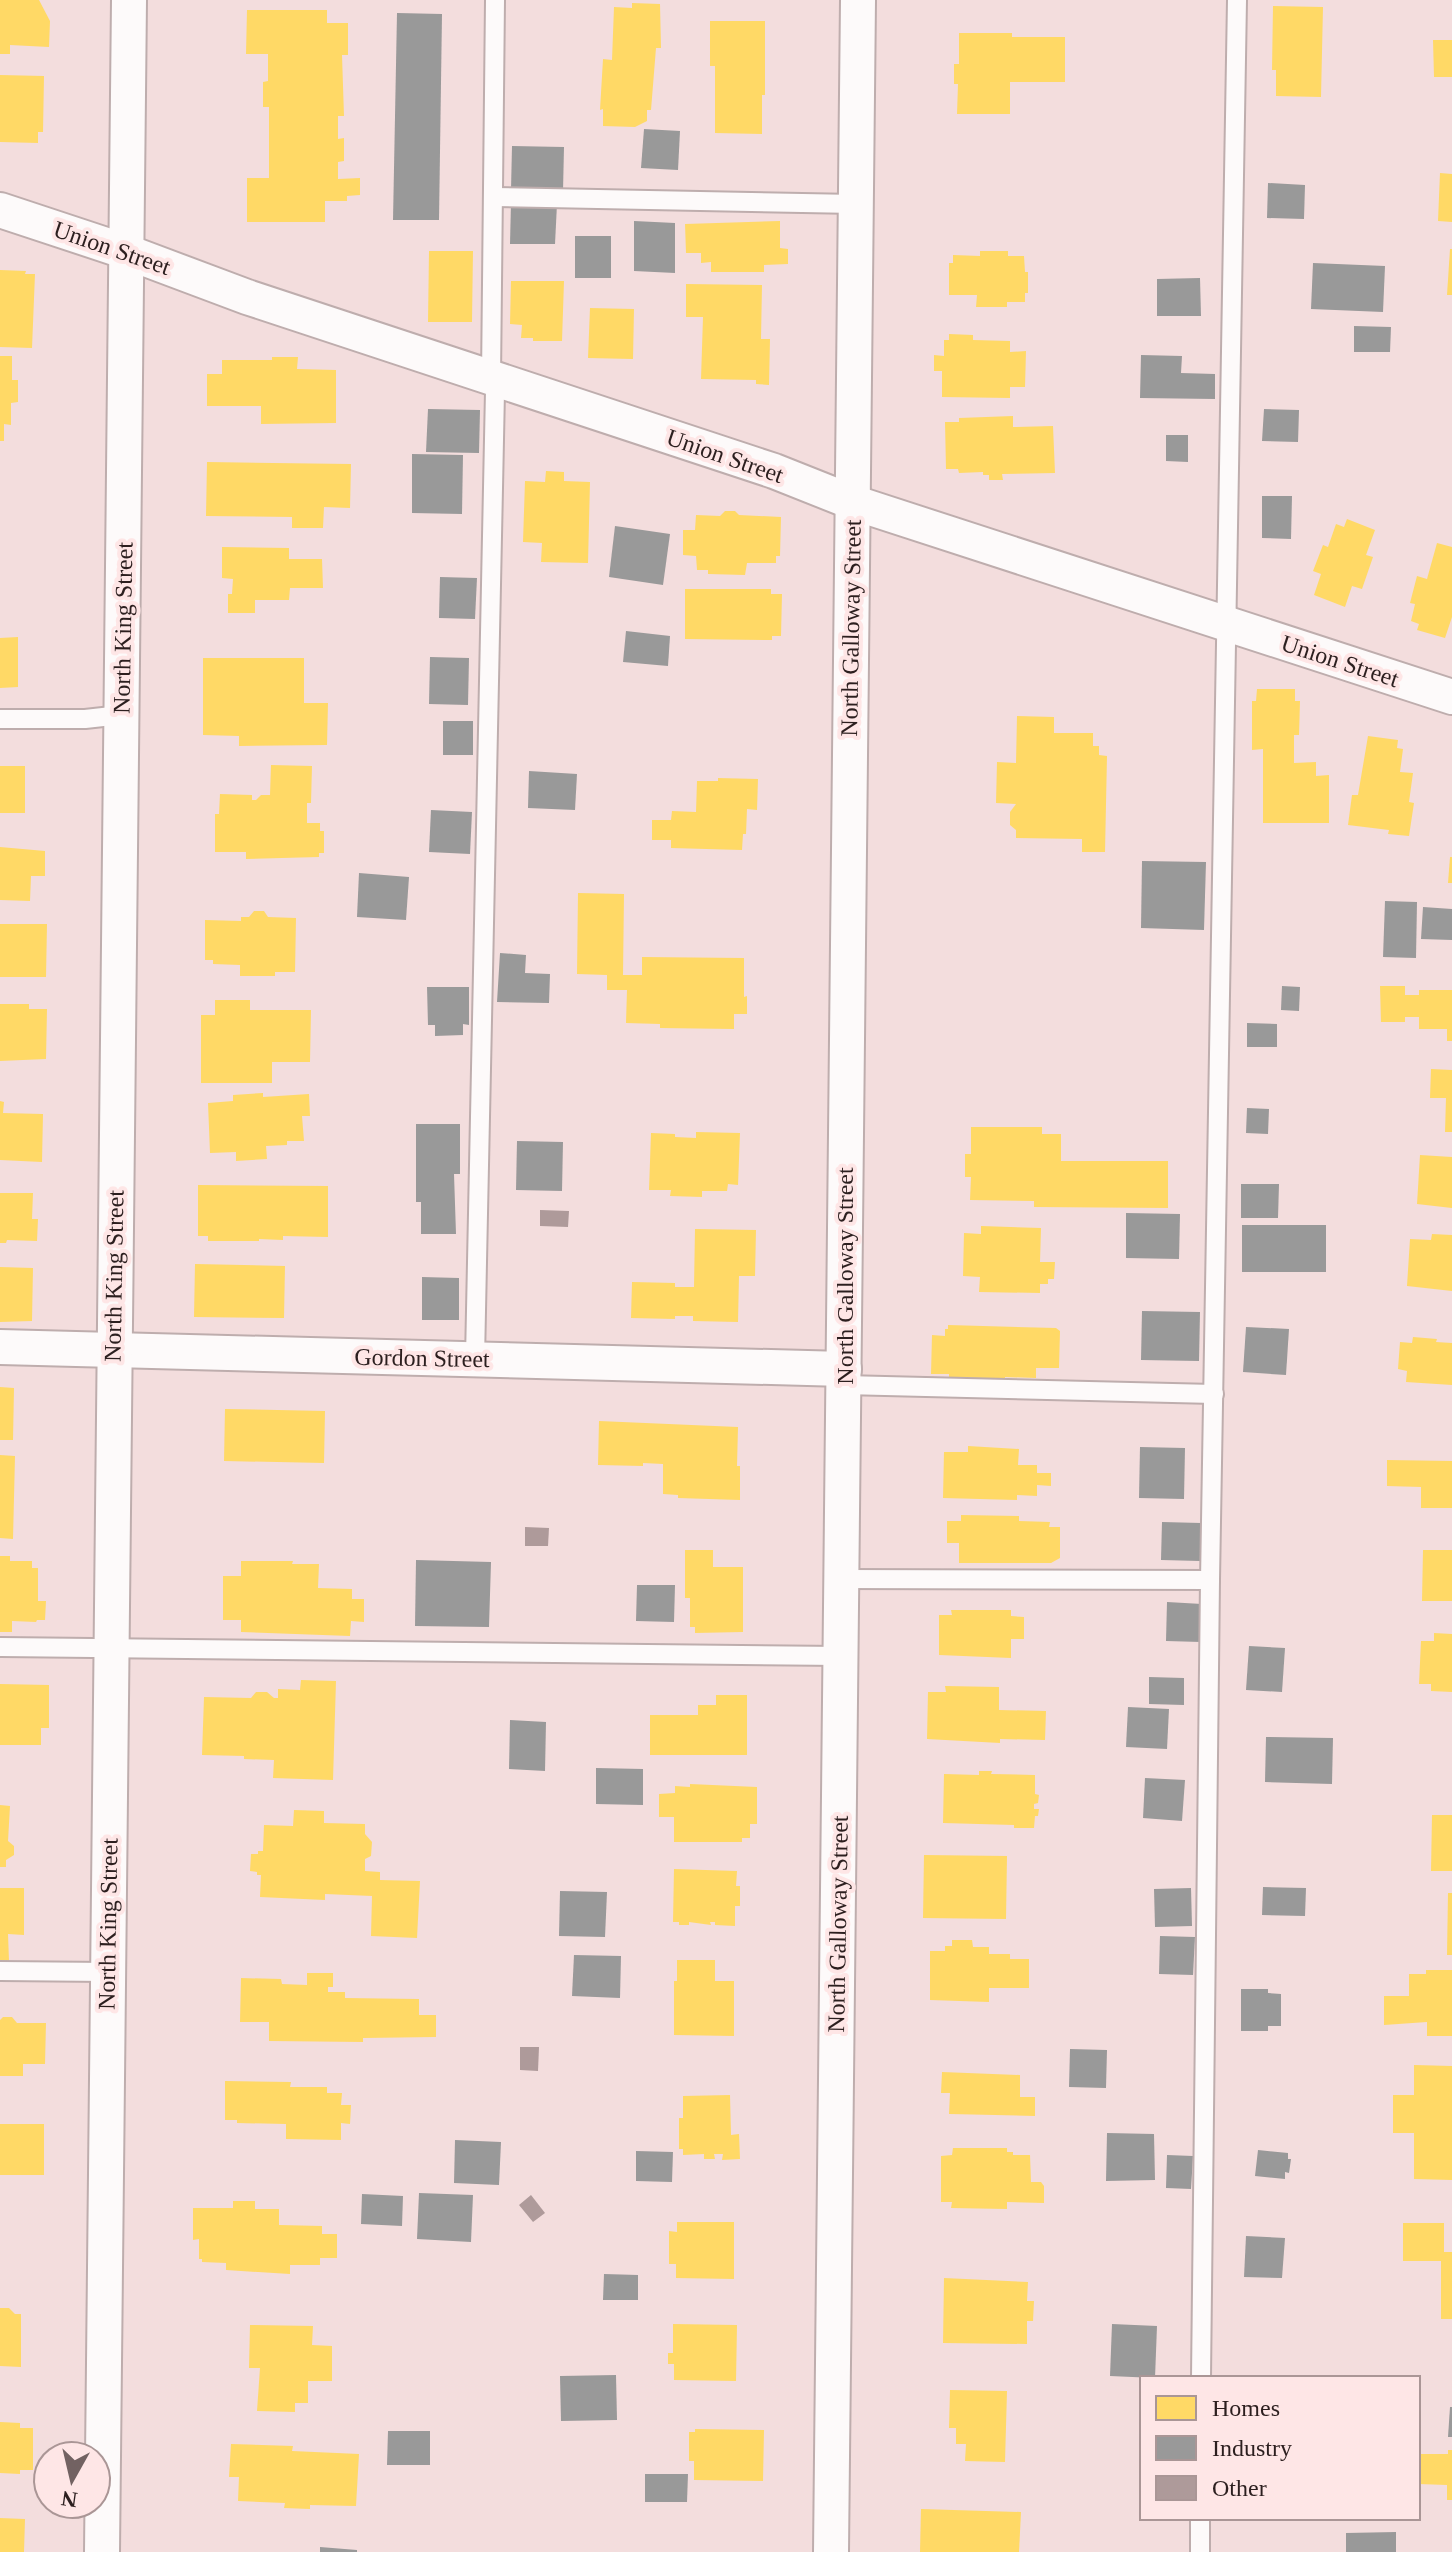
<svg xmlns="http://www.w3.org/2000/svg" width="1452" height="2552" viewBox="0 0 1452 2552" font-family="Georgia,serif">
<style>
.homes{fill:#ffd966}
.industry{fill:#999}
.building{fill:#ae9a9a}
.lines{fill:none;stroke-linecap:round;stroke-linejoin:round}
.lane-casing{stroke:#beadad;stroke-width:22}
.street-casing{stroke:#beadad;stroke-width:38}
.lane{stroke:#fdfafa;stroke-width:18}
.street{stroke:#fdfafa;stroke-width:34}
.labels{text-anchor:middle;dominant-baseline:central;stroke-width:8;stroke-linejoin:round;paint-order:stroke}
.street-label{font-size:24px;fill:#2c1f1f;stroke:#fee6e6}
</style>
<rect width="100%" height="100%" fill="#f3dddd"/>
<g class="homes">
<polygon points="0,0 39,0 50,21 49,47 10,45 10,54 0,54"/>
<polygon points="632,3 660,4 661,48 656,48 651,110 647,110 647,121 635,127 603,126 603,109 600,110 603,59 612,60 614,7 632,8"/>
<polygon points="1273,6 1323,7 1321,97 1276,96 1276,70 1272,70"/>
<polygon points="247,10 327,10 327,23 348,23 348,55 342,55 344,116 338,116 338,139 344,138 344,161 338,162 338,179 360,178 360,195 347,196 347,201 325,201 325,222 247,222 247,178 269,178 269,107 263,107 263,82 268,81 268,54 246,54"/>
<polygon points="710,21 765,21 765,95 762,95 762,134 715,133 715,66 710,66"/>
<polygon points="959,33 1012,33 1012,37 1065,37 1065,82 1010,82 1010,114 957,114 958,84 954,84 954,64 959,64"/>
<polygon points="1433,40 1452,40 1452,77 1434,77"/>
<polygon points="0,75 44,76 43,132 38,132 38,143 0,142"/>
<polygon points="1440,173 1452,174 1452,222 1438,221"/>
<polygon points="780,221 780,248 788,249 788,264 764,265 764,272 711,272 711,262 701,263 701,253 686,253 685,224"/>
<polygon points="1450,249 1452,249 1452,295 1447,295"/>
<polygon points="429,251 473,251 472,322 428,322"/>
<polygon points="980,251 1008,251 1008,256 1024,256 1025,272 1028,272 1028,293 1025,293 1025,302 1007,302 1007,307 976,307 977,295 949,295 949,263 953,263 953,255 980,256"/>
<polygon points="0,270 26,271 25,274 35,274 32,348 0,347"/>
<polygon points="511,281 564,281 562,341 533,341 533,338 521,338 522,325 510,324"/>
<polygon points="686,284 762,285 761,339 770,339 769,385 756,384 756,380 701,379 703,317 686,317"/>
<polygon points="590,308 634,309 633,359 588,358"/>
<polygon points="949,334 973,335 973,340 1010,341 1010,352 1026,351 1025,387 1010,387 1010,398 942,397 942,371 934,371 934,355 944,356 944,340 949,340"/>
<polygon points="0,356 12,356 12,380 18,380 18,402 11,403 11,425 4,424 4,441 0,441"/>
<polygon points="272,357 298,357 297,369 336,370 336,423 261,424 261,406 207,406 207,374 222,374 222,360 272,360"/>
<polygon points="1013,416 1013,427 1053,426 1055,473 1002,474 1003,480 989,480 989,475 983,475 983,472 959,473 958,469 946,469 945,422 959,422 959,418"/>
<polygon points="207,462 351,464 350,508 324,507 323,528 292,528 292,517 206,516"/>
<polygon points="546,471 564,472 564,481 590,482 588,563 541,562 542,543 523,542 525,481 545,482"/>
<polygon points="725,511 735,511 739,515 781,517 780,556 776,556 776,563 747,563 745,575 708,574 708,570 697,570 696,556 683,555 683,530 695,530 696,515 720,516"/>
<polygon points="1347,519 1375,530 1366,555 1373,557 1362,589 1352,586 1345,607 1314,595 1321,574 1313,571 1323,545 1328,547 1336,524 1344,527"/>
<polygon points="1437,543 1452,547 1452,617 1445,638 1417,630 1419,624 1411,621 1415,604 1410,603 1417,576 1427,579"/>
<polygon points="222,547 289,548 289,559 322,559 323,588 290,588 289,600 255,600 255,613 228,613 228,594 232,594 233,579 222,578"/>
<polygon points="685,589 771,589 771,594 782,594 781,636 772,636 772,640 685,639"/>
<polygon points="18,637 18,687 0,688 0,638"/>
<polygon points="203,658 304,658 304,703 328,703 327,745 239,746 239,736 203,735"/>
<polygon points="1257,689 1295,689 1295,701 1300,701 1299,735 1294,735 1294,763 1316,762 1316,776 1329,775 1329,823 1263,823 1263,749 1252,750 1252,701 1256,701"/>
<polygon points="1017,716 1054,717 1054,733 1093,733 1093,746 1099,746 1099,755 1107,756 1105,852 1082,852 1082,839 1016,838 1016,830 1010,825 1010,812 1016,804 996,803 997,762 1016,763"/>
<polygon points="1368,736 1398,740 1397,748 1403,749 1400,772 1413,773 1409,802 1414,803 1409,836 1388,834 1389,830 1348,825 1352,795 1358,795"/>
<polygon points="271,765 312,766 311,803 307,803 307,823 320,823 320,831 324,831 324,853 319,853 319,857 246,859 246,852 215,852 215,814 219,814 220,794 252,795 252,800 256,800 261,795 270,795"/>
<rect x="0" y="766" width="25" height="47"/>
<polygon points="718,778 758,779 757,810 747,809 746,834 743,834 742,850 671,848 671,840 652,840 652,820 671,820 672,811 696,812 697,781 718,781"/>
<polygon points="0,847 45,851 45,876 31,876 30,901 0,900"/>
<polygon points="1450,857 1452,857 1452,883 1448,883"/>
<polygon points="578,893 624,894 623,975 642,975 642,957 744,958 744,997 747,996 747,1014 734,1014 734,1029 660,1028 660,1024 626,1023 627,990 607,990 607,975 577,974"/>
<polygon points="254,911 264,911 268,917 296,918 295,972 275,972 275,976 240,976 240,965 213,964 213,960 205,960 205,920 241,921 241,917 249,917"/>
<polygon points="0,924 47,924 46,977 0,977"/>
<polygon points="1380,986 1405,986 1405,995 1419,995 1419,990 1452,990 1452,1041 1447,1041 1447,1029 1419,1029 1419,1017 1405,1017 1405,1022 1381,1022"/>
<polygon points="215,1000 250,1000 250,1010 311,1010 310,1062 272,1062 272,1083 201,1083 201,1015 215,1015"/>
<polygon points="0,1004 29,1004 29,1009 47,1009 46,1059 0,1061"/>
<polygon points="1431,1069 1452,1070 1452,1132 1445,1132 1446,1098 1430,1098"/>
<polygon points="263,1093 263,1097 309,1094 310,1116 302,1116 304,1141 287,1141 287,1145 266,1146 267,1159 236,1161 236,1152 210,1153 208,1103 233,1101 233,1095"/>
<polygon points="0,1101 4,1102 3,1113 43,1114 42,1162 0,1160"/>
<polygon points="971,1127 1042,1127 1042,1134 1061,1134 1061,1161 1168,1161 1168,1208 1034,1207 1034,1201 970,1200 971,1177 965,1177 965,1154 971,1154"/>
<polygon points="696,1132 740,1133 738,1185 728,1184 727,1191 702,1191 702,1197 670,1196 671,1190 649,1190 651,1133 675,1134 675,1137 696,1138"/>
<polygon points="1420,1155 1452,1157 1452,1208 1417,1204"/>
<polygon points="198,1185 328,1186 328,1237 283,1236 283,1240 259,1239 259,1241 208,1241 208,1236 198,1236"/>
<polygon points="0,1193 33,1193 32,1219 38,1219 37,1241 7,1240 6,1243 0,1243"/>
<polygon points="981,1226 1041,1228 1040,1262 1055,1262 1054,1279 1048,1279 1048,1284 1040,1284 1040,1293 979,1292 980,1277 963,1276 964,1233 981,1234"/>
<polygon points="695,1229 756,1230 755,1276 739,1276 738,1322 693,1321 693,1316 675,1316 675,1319 631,1318 632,1282 675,1283 675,1287 694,1287"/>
<polygon points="1432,1234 1452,1235 1452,1291 1407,1286 1410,1239 1431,1240"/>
<polygon points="195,1264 285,1266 284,1318 194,1317"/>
<polygon points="0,1267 33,1268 32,1321 0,1322"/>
<polygon points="948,1325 1056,1328 1060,1331 1059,1368 1036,1368 1036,1378 1005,1377 1005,1381 949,1379 949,1374 931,1374 932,1335 945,1336 945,1329 948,1329"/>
<polygon points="1413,1337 1437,1339 1436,1342 1452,1343 1452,1385 1406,1382 1407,1371 1398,1369 1400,1342 1412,1343"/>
<polygon points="0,1387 14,1388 13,1440 0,1440"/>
<polygon points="225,1409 325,1411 324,1463 224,1461"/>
<polygon points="599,1421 738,1427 737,1466 740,1466 740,1500 678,1498 678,1495 663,1494 663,1464 643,1463 643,1466 598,1465"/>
<polygon points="968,1446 1019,1449 1018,1465 1037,1465 1037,1473 1051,1473 1051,1486 1037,1485 1037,1496 1017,1495 1017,1500 943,1498 944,1452 968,1452"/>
<polygon points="0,1455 15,1456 13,1539 0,1538"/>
<polygon points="1387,1460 1452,1461 1452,1508 1421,1508 1421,1487 1387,1486"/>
<polygon points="961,1515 1019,1516 1019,1521 1050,1522 1049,1527 1060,1527 1060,1558 1051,1563 959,1563 959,1543 947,1543 947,1521 961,1521"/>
<polygon points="685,1550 713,1550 713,1567 743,1567 743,1632 695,1633 695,1627 690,1627 690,1598 685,1598"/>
<polygon points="1423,1550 1452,1550 1452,1601 1422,1601"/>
<polygon points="0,1556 10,1556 10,1561 32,1561 32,1568 38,1568 38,1601 46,1601 45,1620 37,1620 36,1622 12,1621 12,1632 0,1632"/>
<polygon points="241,1561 293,1561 292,1564 319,1564 318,1588 352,1589 352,1599 364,1599 364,1622 351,1621 350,1636 241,1632 241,1620 223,1620 223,1576 241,1576"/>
<polygon points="951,1610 1011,1610 1011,1616 1024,1617 1024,1639 1011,1639 1011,1658 939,1655 939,1615 952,1615"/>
<polygon points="1434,1633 1452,1634 1452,1692 1431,1691 1431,1684 1419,1684 1421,1641 1434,1641"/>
<polygon points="301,1680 336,1681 333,1780 273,1778 274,1760 244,1759 244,1756 202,1755 204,1697 251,1698 256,1692 267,1692 274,1698 278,1698 278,1689 300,1690"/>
<polygon points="0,1684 49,1685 49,1728 41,1728 41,1745 0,1745"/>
<polygon points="945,1686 999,1687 999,1710 1046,1711 1045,1740 1000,1739 1000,1743 927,1739 928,1692 946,1692"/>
<polygon points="716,1695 747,1695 747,1755 650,1755 650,1715 698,1715 698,1705 716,1705"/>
<polygon points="979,1771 992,1771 991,1774 1035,1775 1035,1794 1039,1795 1038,1803 1034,1804 1034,1809 1039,1809 1038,1816 1035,1816 1034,1828 1014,1828 1014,1825 943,1823 944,1774 979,1775"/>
<polygon points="690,1784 757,1787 757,1824 750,1824 750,1838 742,1838 742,1842 674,1842 674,1817 659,1817 659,1794 675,1793 675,1786 690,1787"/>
<polygon points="0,1805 10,1806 8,1841 14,1846 14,1855 6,1860 6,1867 0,1867"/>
<polygon points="294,1810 324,1811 324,1823 365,1824 365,1834 372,1842 371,1856 365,1859 365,1871 380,1872 380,1880 420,1881 417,1938 371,1936 372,1896 325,1894 325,1900 260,1897 261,1875 257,1875 257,1872 250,1871 251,1854 258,1854 258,1851 263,1851 264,1825 293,1826"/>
<polygon points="1432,1815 1452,1815 1452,1871 1431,1871"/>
<polygon points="924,1855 1007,1856 1006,1919 923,1918"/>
<polygon points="674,1869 737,1871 736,1886 740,1886 740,1906 735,1906 735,1926 715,1925 715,1922 710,1922 711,1925 689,1922 689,1925 679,1925 679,1922 673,1922"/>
<polygon points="0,1888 24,1888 24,1935 8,1934 9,1961 0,1961"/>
<polygon points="1448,1893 1452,1893 1452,1955 1447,1955"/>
<polygon points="952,1940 972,1940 973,1947 989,1947 989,1954 1010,1954 1010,1959 1029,1959 1029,1988 989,1988 989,2002 930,2000 930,1951 945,1951 945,1946 952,1946"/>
<polygon points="677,1960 715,1960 715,1981 734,1981 734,2036 674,2035 674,1981 677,1981"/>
<polygon points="1426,1970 1452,1970 1452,2036 1427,2036 1427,2022 1384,2025 1384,1996 1409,1996 1409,1974 1426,1974"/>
<polygon points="307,1973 333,1973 333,1987 328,1987 328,1992 345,1992 345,1998 419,1999 419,2015 436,2015 436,2037 363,2038 363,2042 269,2041 269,2022 240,2022 241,1978 281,1979 282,1984 307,1985"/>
<polygon points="3,2017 12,2017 17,2023 46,2023 45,2064 23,2064 23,2076 0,2076 0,2020"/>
<polygon points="1414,2065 1452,2066 1452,2180 1414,2179 1414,2133 1393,2133 1393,2095 1414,2095"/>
<polygon points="942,2072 1020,2075 1020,2097 1035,2097 1035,2116 949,2114 950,2093 941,2093"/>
<polygon points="225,2081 291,2082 290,2087 327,2087 327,2093 342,2093 341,2105 351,2105 350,2124 341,2123 341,2140 286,2139 286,2124 237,2123 237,2120 225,2120"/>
<polygon points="730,2095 731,2135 739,2134 740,2159 722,2160 723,2154 714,2154 715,2159 704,2159 704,2154 683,2155 683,2149 679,2149 679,2118 683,2118 683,2096"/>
<rect x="0" y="2124" width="44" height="51"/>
<polygon points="953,2148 1007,2148 1007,2152 1013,2152 1013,2155 1030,2155 1031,2182 1041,2182 1044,2186 1044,2203 1007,2202 1007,2209 951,2208 952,2202 941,2202 941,2156 952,2155"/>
<polygon points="233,2201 255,2201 255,2209 279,2209 279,2225 322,2226 322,2234 337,2234 337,2258 320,2258 320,2265 290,2265 290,2274 226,2270 226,2263 202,2262 202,2259 199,2259 199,2239 193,2240 193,2208 233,2208"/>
<polygon points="677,2222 734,2222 734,2279 676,2278 676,2264 669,2264 669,2231 677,2232"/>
<polygon points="1403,2223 1444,2223 1444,2252 1452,2252 1452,2319 1441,2319 1441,2261 1403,2261"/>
<polygon points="944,2278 1028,2282 1027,2301 1034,2301 1033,2321 1027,2321 1027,2344 943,2343"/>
<polygon points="0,2308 9,2308 15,2314 21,2314 21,2367 0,2366"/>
<polygon points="673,2324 737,2325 736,2381 674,2380 674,2364 668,2364 668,2353 673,2353"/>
<polygon points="250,2325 313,2326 312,2345 332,2346 332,2381 308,2381 308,2403 295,2403 295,2412 257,2411 260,2368 249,2368"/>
<polygon points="950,2390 1007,2391 1005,2462 965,2461 966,2444 956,2444 956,2428 949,2428"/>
<polygon points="0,2422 20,2423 20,2428 33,2428 33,2470 20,2470 20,2474 0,2473"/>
<polygon points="695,2429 764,2430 763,2481 694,2480 694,2461 689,2461 689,2432 695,2432"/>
<polygon points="231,2444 293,2446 292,2451 359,2454 356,2506 310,2505 310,2509 284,2508 285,2503 238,2501 239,2477 229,2477"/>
<polygon points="1448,2450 1452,2450 1452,2500 1447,2500 1447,2485 1418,2484 1418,2454 1448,2454"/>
<polygon points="921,2509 1021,2512 1019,2552 920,2552"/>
<polygon points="0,2518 25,2519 24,2552 0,2552"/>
</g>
<g class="industry">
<polygon points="397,13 442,14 439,220 393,220"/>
<polygon points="644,129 680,131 678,170 641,168"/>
<polygon points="512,146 564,147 563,191 511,190"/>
<polygon points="1268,183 1305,185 1304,219 1267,218"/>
<polygon points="511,203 557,204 555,244 510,244"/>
<polygon points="634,221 675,223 675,273 634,271"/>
<rect x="575" y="236" width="36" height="42"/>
<polygon points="1313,263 1385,266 1383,312 1311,309"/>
<polygon points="1200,278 1201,316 1157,316 1157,279"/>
<polygon points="1354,326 1391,327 1390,352 1354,352"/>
<polygon points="1141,355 1182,356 1181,373 1215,374 1215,399 1140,398"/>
<polygon points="428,409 480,410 479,453 426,452"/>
<polygon points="1264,409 1299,410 1298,442 1262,441"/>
<polygon points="1166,435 1188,435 1188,462 1166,461"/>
<polygon points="412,454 463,455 462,514 412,513"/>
<polygon points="1262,496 1292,496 1291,539 1262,538"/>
<polygon points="615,526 670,534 663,585 609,577"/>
<polygon points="440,577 477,578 475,619 439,618"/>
<polygon points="626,631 670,636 668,666 623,662"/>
<polygon points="430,657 469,658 468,705 429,704"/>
<rect x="443" y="721" width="30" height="34"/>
<polygon points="529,771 577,774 575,810 528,808"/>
<polygon points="431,810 472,812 470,854 429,852"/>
<polygon points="1142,861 1206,862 1204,930 1141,928"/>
<polygon points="359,873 409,877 406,920 357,917"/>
<polygon points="1385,901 1417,902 1416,958 1383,957"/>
<polygon points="1423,907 1452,909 1452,940 1421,939"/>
<polygon points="500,953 526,955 525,973 550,974 549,1003 497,1002"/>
<polygon points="1282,986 1300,987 1299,1011 1281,1010"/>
<polygon points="427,987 469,987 469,1025 463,1024 463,1035 435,1036 435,1025 428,1025"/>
<polygon points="1247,1023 1277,1024 1277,1047 1247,1047"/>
<polygon points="1247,1108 1269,1109 1268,1134 1246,1133"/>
<polygon points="416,1124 460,1124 460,1174 454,1174 456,1234 421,1234 421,1202 416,1202"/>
<polygon points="517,1141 563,1142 562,1191 516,1190"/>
<polygon points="1241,1184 1279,1184 1278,1218 1241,1218"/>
<polygon points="1126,1213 1180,1214 1179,1259 1126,1258"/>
<rect x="1242" y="1225" width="84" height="47"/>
<polygon points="422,1277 459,1278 459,1320 422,1320"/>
<polygon points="1142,1311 1200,1312 1199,1361 1141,1360"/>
<polygon points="1246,1327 1289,1329 1286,1375 1243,1372"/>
<polygon points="1140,1447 1185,1448 1184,1499 1139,1498"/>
<polygon points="1162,1522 1201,1523 1200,1561 1161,1560"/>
<polygon points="416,1560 491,1562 489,1627 415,1626"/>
<polygon points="637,1585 675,1585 674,1622 636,1621"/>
<polygon points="1167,1602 1202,1604 1201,1642 1166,1641"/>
<polygon points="1249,1646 1285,1648 1282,1692 1246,1690"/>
<polygon points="1149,1677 1184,1678 1184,1705 1149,1704"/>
<polygon points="1128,1707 1169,1709 1167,1749 1126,1747"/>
<polygon points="510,1720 546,1722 545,1771 509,1769"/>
<polygon points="1266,1737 1333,1738 1332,1784 1265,1782"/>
<polygon points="596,1768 643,1769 643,1805 596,1804"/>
<polygon points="1145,1778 1185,1780 1182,1821 1143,1818"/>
<polygon points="1263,1887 1306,1888 1305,1916 1262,1915"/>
<polygon points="1191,1888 1192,1926 1155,1927 1154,1889"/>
<polygon points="560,1891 607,1892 605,1937 559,1936"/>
<polygon points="1160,1936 1195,1937 1193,1975 1159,1974"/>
<polygon points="574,1955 621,1956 620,1998 572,1996"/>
<polygon points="1241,1989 1268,1989 1268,1993 1281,1994 1281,2026 1268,2026 1268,2031 1241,2031"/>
<polygon points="1070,2049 1107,2050 1106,2088 1069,2087"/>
<polygon points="1107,2133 1154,2134 1155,2180 1106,2181"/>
<polygon points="455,2140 501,2142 499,2185 454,2183"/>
<polygon points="1258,2150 1288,2153 1288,2159 1291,2159 1289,2173 1285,2172 1285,2179 1255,2176"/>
<polygon points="636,2151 673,2152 672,2182 636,2181"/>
<polygon points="1167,2155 1193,2156 1191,2189 1166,2188"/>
<polygon points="419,2193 473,2195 471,2242 417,2239"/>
<polygon points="362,2194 403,2196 402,2226 361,2224"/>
<polygon points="1246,2236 1285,2238 1282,2278 1244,2277"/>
<polygon points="604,2274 638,2275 638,2300 603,2300"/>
<polygon points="1112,2324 1157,2326 1155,2378 1110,2376"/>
<polygon points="616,2375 617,2420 561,2421 560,2376"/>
<polygon points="1450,2407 1452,2407 1452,2437 1448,2437"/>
<polygon points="388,2431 430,2431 430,2465 387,2465"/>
<polygon points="645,2474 688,2474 687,2502 645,2502"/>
<polygon points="1396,2532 1396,2552 1346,2552 1346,2533"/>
<polygon points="320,2547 357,2550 357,2552 320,2552"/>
</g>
<g class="building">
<polygon points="540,1210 569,1211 568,1227 540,1226"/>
<polygon points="525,1527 549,1528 548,1546 525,1546"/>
<polygon points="520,2047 539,2047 538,2071 520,2070"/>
<polygon points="531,2195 545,2213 533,2222 519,2205"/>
</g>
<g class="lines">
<g class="lane-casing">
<g id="lane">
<polyline points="493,197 856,204"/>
<polyline points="0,719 85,719 121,715"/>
<polyline points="475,1359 495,391 491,378 495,0"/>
<polyline points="844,1385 1214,1394"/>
<polyline points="842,1579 1210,1580"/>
<polyline points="0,1647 841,1656"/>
<polyline points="0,1971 108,1972"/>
<polyline points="1201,2378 1210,1580 1237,0"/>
<polyline points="1200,2552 1200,2518"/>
</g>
</g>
<g class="street-casing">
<g id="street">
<polyline points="0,210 127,252 247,297 774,471 852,502 1452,697"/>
<polyline points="0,1347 844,1369"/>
<polyline points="102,2552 129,0"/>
<polyline points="831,2552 858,0"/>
</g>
</g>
<use href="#lane" class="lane"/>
<use href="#street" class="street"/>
</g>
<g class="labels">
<g class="street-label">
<text transform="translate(112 248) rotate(19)">Union Street</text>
<text transform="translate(725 456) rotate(19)">Union Street</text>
<text transform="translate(123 628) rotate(-89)">North King Street</text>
<text transform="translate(851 628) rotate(-89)">North Galloway Street</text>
<text transform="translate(1340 661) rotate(18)">Union Street</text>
<text transform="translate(114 1276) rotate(-89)">North King Street</text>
<text transform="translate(845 1276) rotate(-90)">North Galloway Street</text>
<text transform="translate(422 1358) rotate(1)">Gordon Street</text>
<text transform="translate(108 1924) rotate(-89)">North King Street</text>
<text transform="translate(838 1924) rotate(-89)">North Galloway Street</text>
</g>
</g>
<rect x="1140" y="2376" width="280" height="144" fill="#fee6e6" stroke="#aa9696" stroke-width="2"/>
<rect x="1156" y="2396" width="40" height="24" fill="#ffd966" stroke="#aa9696" stroke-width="2"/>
<text x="1212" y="2416" font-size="24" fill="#2c1f1f">Homes</text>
<rect x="1156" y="2436" width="40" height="24" fill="#999999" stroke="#aa9696" stroke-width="2"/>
<text x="1212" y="2456" font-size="24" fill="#2c1f1f">Industry</text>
<rect x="1156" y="2476" width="40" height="24" fill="#ae9a9a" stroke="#aa9696" stroke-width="2"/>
<text x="1212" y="2496" font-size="24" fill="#2c1f1f">Other</text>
<g transform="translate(72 2480) rotate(188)"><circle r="38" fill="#fee6e6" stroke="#aa9696" stroke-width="2"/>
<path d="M0-6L14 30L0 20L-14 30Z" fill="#726262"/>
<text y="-12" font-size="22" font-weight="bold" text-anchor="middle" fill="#2c1f1f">N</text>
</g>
</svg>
